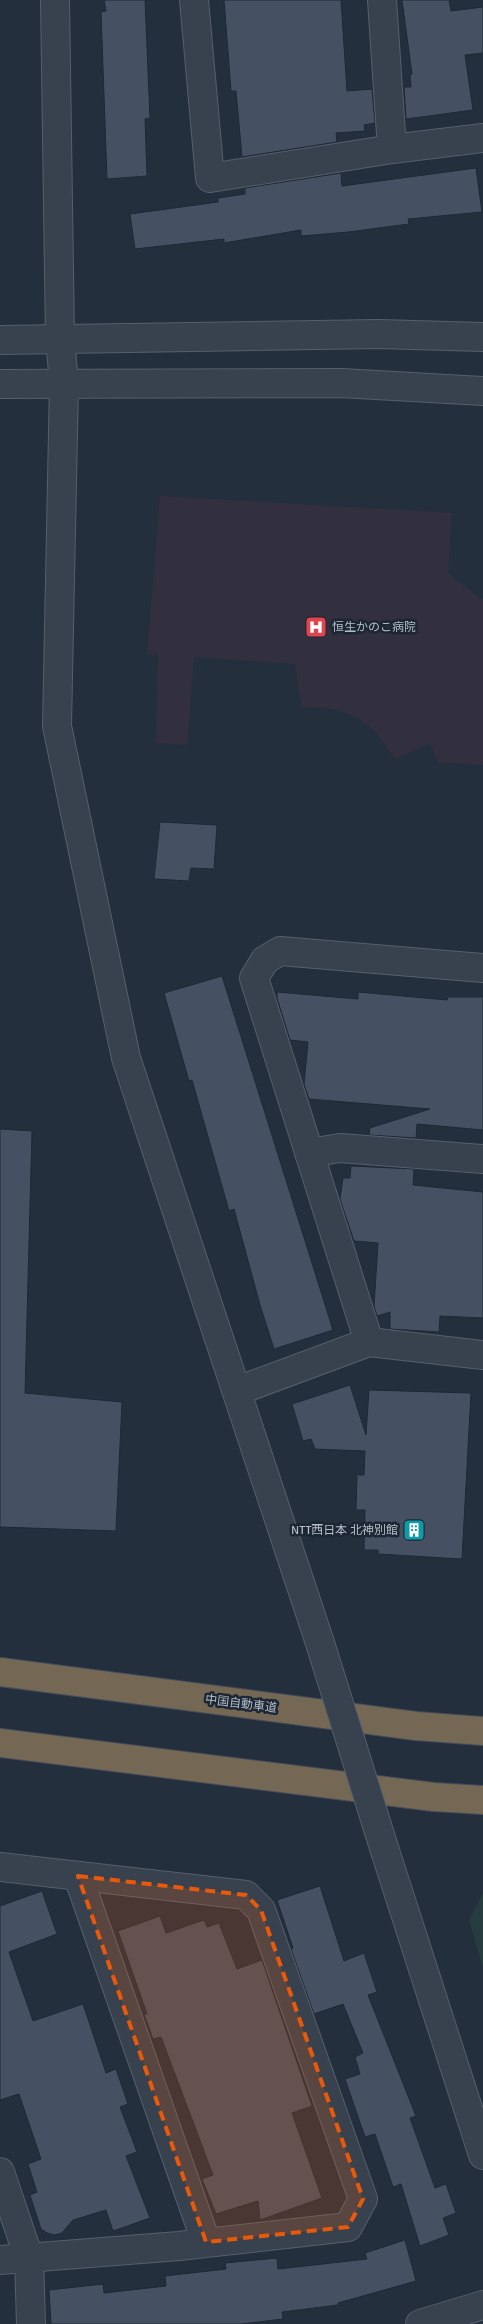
<svg xmlns="http://www.w3.org/2000/svg" width="483" height="2324" viewBox="0 0 483 2324" font-family="Signika,'Noto Sans JP',sans-serif">
<style>
.medical{fill:#32303f}
.green{fill:#263c3f}
.building{fill:#455162;stroke:#1f2835}
.lines{fill:none;stroke-linecap:round;stroke-linejoin:round}
.minor-casing{stroke:#565f6c;stroke-width:30}
.highway-casing{stroke:#434c59;stroke-width:30}
.minor{stroke:#38414e;stroke-width:28}
.highway{stroke:#746855;stroke-width:28}
.minor-bridge-casing{stroke:#565f6c;stroke-width:30;stroke-linecap:butt}
.minor-bridge{stroke:#38414e;stroke-width:28}
.marked{fill:#e8590c;fill-opacity:0.2;stroke:#e8590c;stroke-width:4;stroke-dasharray:10 6;stroke-linejoin:round}
.labels{text-anchor:middle;dominant-baseline:central;stroke-width:5;stroke-linejoin:round;paint-order:stroke}
.poi-label{font-size:12px;fill:#b4bcc9;stroke:#1d2633;text-anchor:start}
.street-label{font-size:12px;fill:#b4bcc9;stroke:#1d2633}
</style>
<rect width="100%" height="100%" fill="#242f3e"/>
<polygon class="medical" points="160,496 452,513 448,574 483,600 483,765 438,762 430,743 395,759 375,731 358,718 338,710 319,707 302,708 295,664 194,657 187,745 156,743 158,655 147,654"/>
<polygon class="green" points="483,1893 483,1967 469,1920"/>
<g class="building">
<polygon points="104,0 145,0 150,118 145,119 147,176 107,179 101,12 106,11"/>
<polygon points="224,0 341,0 347,91 372,89 375,123 364,125 365,131 336,133 337,142 242,157 236,91 231,91"/>
<polygon points="402,0 449,0 451,11 483,7 483,53 465,55 473,110 406,119 404,87 411,87 410,75 412,74"/>
<polygon points="476,168 482,212 408,219 409,224 348,232 301,236 301,230 224,243 224,239 135,249 130,214 218,202 218,198 245,194 245,188 341,173 342,186"/>
<polygon points="160,822 217,825 214,869 191,868 189,881 154,879"/>
<polygon points="222,976 333,1330 274,1349 260,1305 234,1209 229,1211 192,1080 189,1081 164,993"/>
<polygon points="277,992 358,999 358,992 447,1000 448,997 483,997 483,1130 417,1124 416,1138 369,1135 370,1128 430,1109 309,1099 304,1084 308,1042 290,1040 277,998"/>
<polygon points="0,1129 32,1131 25,1393 122,1402 116,1531 0,1527"/>
<polygon points="351,1166 414,1169 413,1185 483,1192 483,1318 440,1316 439,1332 390,1329 390,1312 377,1316 374,1306 378,1243 354,1241 340,1199 343,1178 350,1178"/>
<polygon points="350,1385 366,1435 369,1390 471,1393 462,1559 378,1554 378,1550 364,1550 365,1510 356,1510 357,1475 364,1475 365,1451 315,1449 311,1439 303,1441 292,1404"/>
<polygon points="320,1886 344,1961 364,1953 377,1992 368,1995 416,2116 410,2118 435,2188 446,2184 456,2213 443,2218 449,2235 420,2246 401,2184 393,2187 375,2134 365,2137 345,2079 360,2074 355,2057 363,2053 343,2004 314,2014 291,1949 293,1948 277,1900"/>
<polygon points="42,1891 57,1934 9,1952 33,2021 83,2004 106,2073 116,2069 128,2104 120,2107 137,2152 126,2156 150,2218 113,2231 106,2210 73,2220 62,2233 55,2235 47,2233 41,2229 30,2195 37,2192 28,2164 41,2159 19,2094 0,2100 0,1906"/>
<polygon points="160,1916 166,1933 204,1920 207,1927 219,1923 237,1969 262,1960 312,2106 292,2113 322,2198 260,2220 258,2201 216,2214 202,2179 213,2175 161,2037 153,2039 144,2014 147,2014 118,1931"/>
<polygon points="405,2240 416,2281 338,2303 338,2305 282,2312 283,2319 241,2324 51,2324 49,2290 103,2284 104,2293 166,2286 165,2276 226,2269 225,2263 277,2258 278,2269 367,2259 365,2253"/>
</g>
<g class="lines">
<g class="minor-casing">
<g id="minor">
<polyline points="55,0 60,339 64,383 57,726 126,1058 320,1643"/>
<polyline points="194,0 210,178 392,149 483,138"/>
<polyline points="382,0 392,149"/>
<polyline points="0,340 379,334 483,337"/>
<polyline points="0,384 341,383 483,391"/>
<polyline points="309,1153 340,1148 483,1159"/>
<polyline points="369,1342 254,978 265,960 280,951 483,968"/>
<polyline points="237,1391 369,1342 483,1355"/>
<polyline points="386,1854 483,2155"/>
<polyline points="0,1867 246,1895 261,1910 363,2199 348,2227 179,2246 0,2260"/>
<polyline points="78,1876 206,2242"/>
<polyline points="0,2172 29,2258 31,2324"/>
<polyline points="420,2324 483,2305"/>
</g>
</g>
<g class="highway-casing">
<g id="highway">
<polyline points="0,1672 416,1726 483,1731"/>
<polyline points="0,1743 434,1797 483,1800"/>
</g>
</g>
<use href="#minor" class="minor"/>
<use href="#highway" class="highway"/>
<g class="minor-bridge-casing">
<polyline id="minor-bridge" points="320,1643 386,1854"/>
</g>
<use href="#minor-bridge" class="minor-bridge"/>
</g>
<path class="marked" d="M78,1876L246,1895L261,1910L363,2199L348,2227L206,2242Z"/>
<defs>
<g id="hospital-square" transform="scale(1.125)"><rect x="-9" y="-9" width="18" height="18" rx="4" fill="#e0444e" stroke="#1d2633"/><path d="M-5-5h3v3.5h4V-5h3V5h-3V1.5h-4V5h-3Z" fill="#fff"/></g>
<g id="building-square" transform="scale(1.125)"><rect x="-9" y="-9" width="18" height="18" rx="4" fill="#0f9aa8" stroke="#1d2633"/><path d="M-4-6H4V6H1V3H-1V6H-4ZM-2.5-4.3h1.7v1.8h-1.7ZM.8-4.3h1.7v1.8H.8ZM-2.5-1h1.7V.8h-1.7ZM.8-1h1.7V.8H.8Z" fill="#fff"/></g>
</defs>
<g fill-rule="evenodd">
<use href="#hospital-square" x="316" y="627"/>
<use href="#building-square" x="414" y="1530"/>
</g>
<g class="labels">
<g class="poi-label">
<text x="332" y="627">恒生かのこ病院</text>
<text x="398" y="1530" text-anchor="end">NTT西日本 北神別館</text>
</g>
<g class="street-label">
<text transform="translate(241 1704) rotate(7)">中国自動車道</text>
</g>
</g>
</svg>
